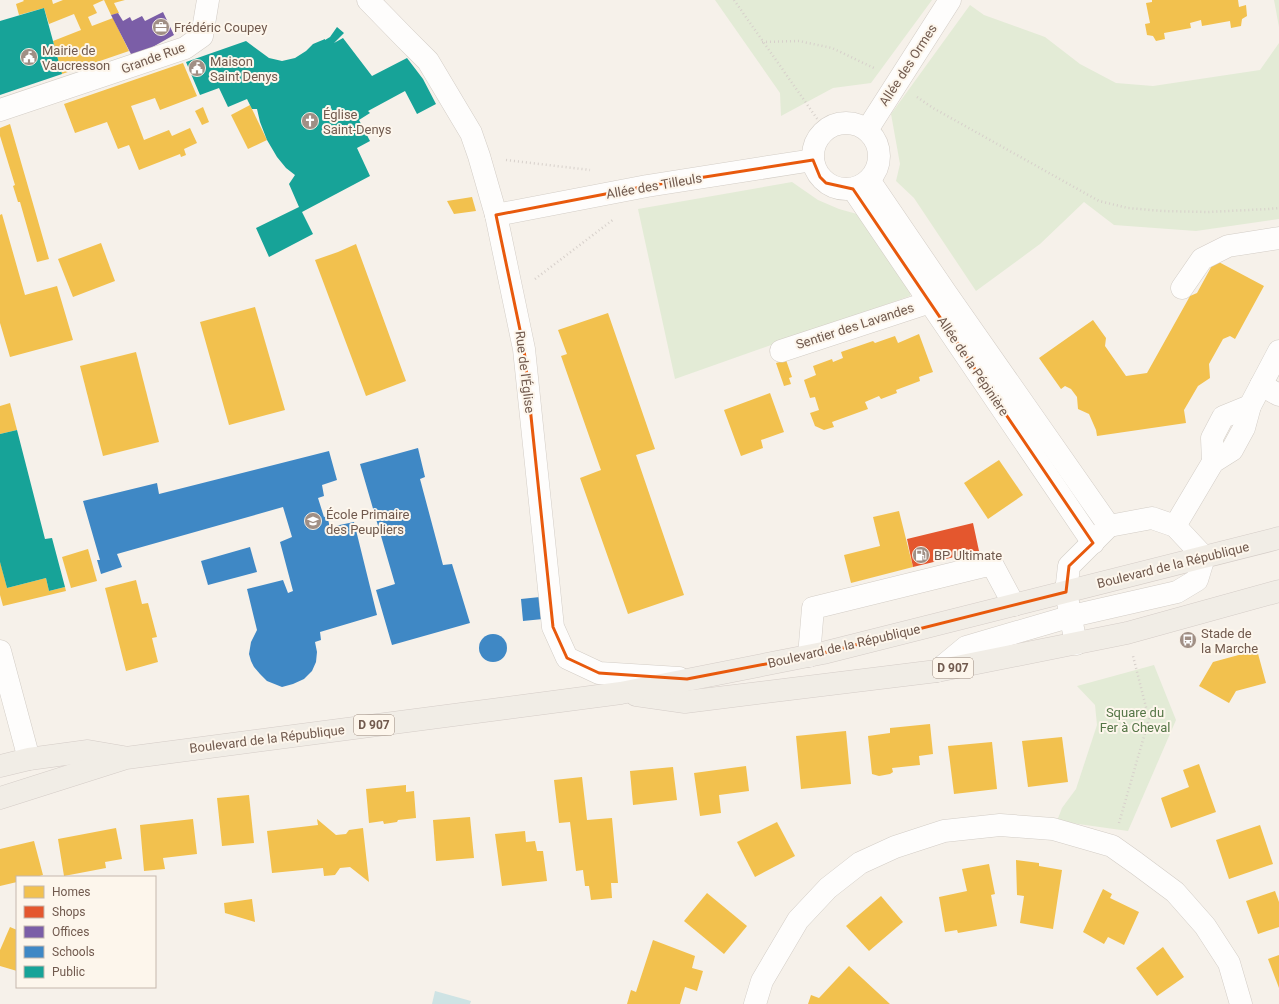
<svg xmlns="http://www.w3.org/2000/svg" width="1279" height="1004" viewBox="0 0 1279 1004" font-family="Roboto,sans-serif">
<style>
.green{fill:#e3ebd6}
.water{fill:#cee3e4}
.homes{fill:#f2c14e}
.shops{fill:#e4572e}
.offices{fill:#7b5ea7}
.schools{fill:#3f88c5}
.public{fill:#17a398}
.lines{fill:none;stroke-linecap:round;stroke-linejoin:round}
.minor-casing{stroke:#d3cdc6;stroke-width:23}
.major-casing{stroke:#d4ccc7;stroke-width:23}
.path{stroke:#d7d0cb;stroke-width:2.5;stroke-dasharray:1 3;stroke-linecap:butt}
.minor{stroke:#fefdfc;stroke-width:22}
.major{stroke:#f1ede6;stroke-width:22}
.marked{fill:none;stroke:#e8590c;stroke-width:3;stroke-linejoin:round}
.labels{text-anchor:middle;dominant-baseline:central;stroke-width:4;stroke-linejoin:round;paint-order:stroke}
.shield{fill:#fdf6ec;stroke:#9b897d;stroke-width:1}
.shield-label{font-size:12px;font-weight:bold;fill:#715a4e}
.poi-label{font-size:13px;fill:#715a4e;stroke:#fdf6ec;text-anchor:start}
.street-label{font-size:13px;fill:#715a4e;stroke:#fdf6ec}
.park-label{font-size:13px;fill:#557647;stroke:#fdf6ec}
</style>
<rect width="100%" height="100%" fill="#f6f1ea"/>
<g class="green">
<polygon points="715,0 932,0 871,83 833,88 781,116 780,93"/>
<polygon points="1274,0 1279,0 1279,27"/>
<polygon points="970,5 984,15 1045,37 1080,64 1116,83 1153,86 1260,70 1279,43 1279,219 1196,231 1114,225 1084,202 1040,244 976,291 914,198 896,181 900,164 891,114"/>
<polygon points="792,182 818,200 839,209 857,214 912,286 910,296 675,379 638,209"/>
<polygon points="1154,665 1176,720 1128,831 1057,821 1062,808 1076,789 1097,725 1095,705 1077,686"/>
</g>
<polygon class="water" points="435,991 471,1001 470,1004 432,1004"/>
<g class="homes">
<polygon points="23,0 52,0 53,4 63,0 104,0 93,5 97,13 88,17 92,26 113,18 129,51 62,74 53,41 81,30 74,14 49,24 44,8 19,15 16,4 24,1"/>
<polygon points="104,0 125,0 114,3 119,13 111,15"/>
<polygon points="1152,0 1238,0 1239,7 1246,5 1247,16 1242,19 1241,26 1231,28 1230,21 1202,26 1201,20 1190,23 1191,28 1164,33 1165,39 1156,41 1153,36 1147,35 1145,24 1150,23 1146,3 1152,2"/>
<polygon points="183,63 197,96 160,110 155,98 131,106 144,140 169,130 172,136 190,128 197,143 184,149 186,155 181,157 180,154 139,170 129,145 118,149 107,122 75,133 64,104"/>
<polygon points="250,105 267,140 248,149 231,115"/>
<polygon points="203,107 209,122 202,125 195,111"/>
<polygon points="10,124 49,259 37,262 20,202 18,202 13,186 15,185 0,136 0,128"/>
<polygon points="472,197 476,211 454,214 447,201"/>
<polygon points="2,214 25,295 57,286 73,340 10,357 0,323 0,215"/>
<polygon points="101,243 115,281 73,297 58,259"/>
<polygon points="356,244 406,381 366,396 315,260 338,252"/>
<polygon points="1215,260 1264,286 1235,339 1230,336 1223,339 1209,364 1210,378 1198,386 1184,410 1186,423 1097,436 1096,430 1089,414 1078,409 1077,397 1071,389 1065,386 1061,389 1039,358 1093,320 1106,338 1105,346 1126,376 1147,373 1190,296 1197,293"/>
<polygon points="255,307 285,410 229,425 200,322"/>
<polygon points="608,313 655,449 636,455 684,595 628,614 580,478 601,470 561,356 567,354 558,330"/>
<polygon points="919,334 933,372 919,377 920,381 896,390 897,393 881,399 879,396 865,402 868,409 832,422 834,427 824,430 815,426 810,413 819,410 815,397 810,398 804,380 816,375 813,366 832,359 833,362 843,358 841,352 873,341 875,343 895,336 898,343"/>
<polygon points="136,352 159,442 103,456 80,366"/>
<polygon points="786,360 792,377 789,378 791,384 784,386 776,363"/>
<polygon points="770,393 784,432 761,440 763,448 741,456 724,410"/>
<polygon points="10,403 17,430 0,434 0,406"/>
<polygon points="999,460 1023,495 988,519 964,483"/>
<polygon points="899,511 913,567 851,583 844,555 880,546 873,517"/>
<polygon points="88,549 97,581 71,588 62,557"/>
<polygon points="0,561 7,588 46,578 49,591 65,587 66,591 3,606 0,595"/>
<polygon points="136,580 142,604 148,603 157,637 152,638 158,662 126,671 105,588"/>
<polygon points="1257,650 1266,683 1236,691 1229,703 1199,686 1213,662"/>
<polygon points="930,724 933,754 919,756 920,765 892,768 893,772 890,774 879,776 872,774 868,736 890,733 890,728"/>
<polygon points="846,731 851,784 801,789 796,736"/>
<polygon points="1062,737 1068,782 1028,787 1022,741"/>
<polygon points="992,742 997,789 954,794 948,746"/>
<polygon points="1199,764 1216,812 1171,828 1161,798 1189,787 1183,770"/>
<polygon points="746,766 749,791 719,795 721,813 700,816 694,773"/>
<polygon points="673,767 677,800 633,805 630,771"/>
<polygon points="582,777 587,820 612,818 618,883 611,883 612,898 591,900 589,886 585,886 583,870 576,871 570,822 559,823 554,780"/>
<polygon points="406,785 406,792 414,791 416,818 398,820 397,822 384,824 383,821 369,823 366,789"/>
<polygon points="249,795 254,843 222,846 217,798"/>
<polygon points="470,817 474,858 436,861 433,820"/>
<polygon points="193,819 197,854 163,858 165,869 144,871 140,825"/>
<polygon points="317,819 336,835 346,834 349,830 363,828 369,882 350,867 340,868 335,875 324,876 323,868 272,873 267,831 318,825"/>
<polygon points="777,822 795,856 755,877 737,842"/>
<polygon points="1260,825 1273,864 1229,879 1216,840"/>
<polygon points="116,828 122,859 105,862 106,868 64,876 58,839"/>
<polygon points="525,831 526,842 535,841 537,851 543,851 547,881 502,886 495,834"/>
<polygon points="34,841 43,875 36,877 17,877 17,882 0,886 0,849"/>
<polygon points="1016,860 1039,863 1039,866 1062,870 1053,929 1020,923 1024,896 1017,895"/>
<polygon points="989,864 995,894 991,895 997,926 958,933 957,930 945,932 939,897 967,891 962,869"/>
<polygon points="1103,889 1112,894 1110,898 1139,912 1124,945 1108,937 1104,944 1083,932"/>
<polygon points="1275,891 1279,902 1279,927 1258,934 1246,901"/>
<polygon points="707,893 747,926 724,954 684,921"/>
<polygon points="881,896 903,922 869,951 846,926"/>
<polygon points="252,899 255,922 225,913 224,903"/>
<polygon points="10,927 17,930 17,971 0,966 0,950"/>
<polygon points="653,940 695,956 692,968 703,971 697,991 685,987 680,1004 627,1004 631,990 636,992"/>
<polygon points="1163,947 1184,977 1157,996 1136,968"/>
<polygon points="1279,955 1279,988 1268,959"/>
<polygon points="849,966 890,1004 808,1004 811,995 819,998"/>
</g>
<polygon class="shops" points="973,523 979,551 913,567 907,539"/>
<polygon class="offices" points="163,12 174,35 133,58 111,15 118,13 123,21 130,17 132,21 142,16 145,21"/>
<g class="schools">
<polygon points="418,448 425,477 420,479 443,565 452,564 470,623 392,645 376,590 395,584 360,464"/>
<polygon points="329,451 337,480 322,485 324,496 318,498 324,517 327,516 330,527 354,522 377,615 320,632 321,640 315,642 317,652 316,662 312,671 304,679 293,684 282,687 267,681 260,674 254,667 251,661 249,654 251,642 257,630 247,589 283,580 288,593 293,591 280,542 292,537 283,507 117,554 122,567 101,574 97,560 100,560 83,501 157,483 159,494"/>
<polygon points="250,547 257,572 208,585 201,561"/>
<polygon points="540,597 543,619 523,621 521,599"/>
<circle cx="493" cy="648" r="14"/>
</g>
<g class="public">
<polygon points="44,8 62,74 0,95 0,21"/>
<polygon points="337,27 344,33 334,43 343,38 372,76 407,58 423,79 436,104 417,114 405,91 368,111 370,113 359,120 370,141 357,148 370,176 302,212 313,234 269,257 256,228 299,207 289,184 295,175 286,168 277,157 267,140 260,122 257,109 252,109 247,99 228,107 219,88 200,95 186,62 246,41 269,58 282,61 295,58 306,51 313,44 325,39 325,40 330,37"/>
<polygon points="17,430 45,539 52,538 65,587 49,591 46,578 7,588 0,562 0,434"/>
</g>
<g class="lines">
<g class="minor-casing">
<g id="minor">
<polyline points="368,0 404,37 428,61 471,133 479,156 496,215 524,349 553,627 567,658 599,673 679,678"/>
<polyline points="0,110 185,48 202,36 208,0"/>
<circle cx="846" cy="156" r="33"/>
<polyline points="867,130 950,0"/>
<polyline points="869,180 946,293 1109,526"/>
<polyline points="853,189 1093,543"/>
<polyline points="496,215 647,186 813,160"/>
<polyline points="1182,288 1202,259 1228,246 1279,238"/>
<polyline points="781,351 930,302 941,296"/>
<polyline points="1261,385 1279,395"/>
<polyline points="1213,462 1212,438 1223,417 1250,406"/>
<polyline points="1175,526 1213,462 1232,450 1244,428 1250,406 1279,351"/>
<polyline points="0,651 29,759"/>
<polyline points="809,656 813,608 992,564 1014,605"/>
<polyline points="937,671 966,647 1072,616 1177,592 1197,580 1204,557 1175,526 1152,518 1109,526 1069,566 1066,592 1076,644"/>
<polyline points="755,1004 762,981 798,920 828,888 860,863 895,847 944,831 1000,825 1053,829 1112,846 1136,863 1175,892 1205,926 1229,963 1241,1004"/>
</g>
</g>
<g class="major-casing">
<g id="major">
<polyline points="636,695 685,702 937,671 1127,633 1279,591"/>
<polyline points="0,766 29,759 88,751 123,757"/>
<polyline points="0,798 126,758 621,693 823,653 1279,538"/>
</g>
</g>
<g class="path">
<polyline points="734,0 825,130"/>
<polyline points="762,42 799,41 832,48 876,69"/>
<polyline points="917,97 933,108 1099,201 1128,208 1162,211 1208,212 1268,209 1279,208"/>
<polyline points="506,160 590,170"/>
<polyline points="535,279 614,219"/>
<polyline points="1119,823 1149,719 1133,656"/>
</g>
<use href="#minor" class="minor"/>
<use href="#major" class="major"/>
</g>
<path class="marked" d="M813,160L820,177L826,183L853,189L1093,543L1069,566L1066,592L823,653L687,679L599,673L567,658L553,627L524,349L496,215L647,186Z"/>
<defs>
<g id="office-disc" transform="scale(0.9)"><circle r="9.5" fill="#a08f85" stroke="#fdf6ec"/><path d="M-6-3h4V-5.5h4V-3h4V5H-6ZM-1-4.5V-3h2v-1.5ZM-6 0V1H6V0Z" fill="#fff"/></g>
<g id="civic-disc" transform="scale(0.9)"><circle r="9.5" fill="#a08f85" stroke="#fdf6ec"/><path d="M-.6-6.5H3V-4.5H.6V-3L4-1V1h2V6H-6V1h2V-1L-.6-3ZM-1.2 2.5V6h2.4V2.5Z" fill="#fff"/></g>
<g id="church-disc" transform="scale(0.9)"><circle r="9.5" fill="#a08f85" stroke="#fdf6ec"/><path d="M-1.2-6h2.4v3.5h3.3v2.4h-3.3V6h-2.4V-.1h-3.3v-2.4h3.3Z" fill="#fff"/></g>
<g id="school-disc" transform="scale(0.9)"><circle r="9.5" fill="#a08f85" stroke="#fdf6ec"/><path d="M0-5L7-2L0 1L-7-2ZM-4 1L0 2.5L4 1V4Q0 6-4 4Z" fill="#fff"/></g>
<g id="fuel-disc" transform="scale(0.9)"><circle r="9.5" fill="#a08f85" stroke="#fdf6ec"/><path d="M-5.5-6h7V0h2V4h1.3V-2.5L3-4.5l.8-.8L6-3V5H2.5V1h-1V6h-7ZM-4.2-4.7v3.2H.2V-4.7Z" fill="#fff"/></g>
<g id="bus-disc" transform="scale(0.9)"><circle r="9.5" fill="#a08f85" stroke="#fdf6ec"/><path d="M-5-6H5V4H4V6H2V4H-2V6H-4V4H-5ZM-3.5-4V0h7V-4ZM-3.5 1.2v1.5H-2V1.2ZM2 1.2v1.5H3.5V1.2Z" fill="#fff"/></g>
</defs>
<g fill-rule="evenodd">
<use href="#office-disc" x="161" y="27"/>
<use href="#civic-disc" x="29" y="57"/>
<use href="#civic-disc" x="197" y="68"/>
<use href="#church-disc" x="310" y="121"/>
<use href="#school-disc" x="313" y="521"/>
<use href="#fuel-disc" x="921" y="555"/>
<use href="#bus-disc" x="1188" y="640"/>
</g>
<g class="labels">
<g class="shield">
<rect x="933" y="658" width="40" height="20" rx="3"/>
<rect x="354" y="715" width="40" height="20" rx="3"/>
</g>
<g class="shield-label">
<text x="953" y="668">D 907</text>
<text x="374" y="725">D 907</text>
</g>
<g class="poi-label">
<text x="174" y="27">Frédéric Coupey</text>
<text x="42" y="50">Mairie de<tspan x="42" dy="15">Vaucresson</tspan></text>
<text x="210" y="61">Maison<tspan x="210" dy="15">Saint Denys</tspan></text>
<text x="323" y="114">Église<tspan x="323" dy="15">Saint-Denys</tspan></text>
<text x="326" y="514">École Primaire<tspan x="326" dy="15">des Peupliers</tspan></text>
<text x="934" y="555">BP Ultimate</text>
<text x="1201" y="633">Stade de<tspan x="1201" dy="15">la Marche</tspan></text>
</g>
<g class="street-label">
<text transform="translate(153 58) rotate(-20)">Grande Rue</text>
<text transform="translate(908 65) rotate(-57)">Allée des Ormes</text>
<text transform="translate(654 186) rotate(-10)">Allée des Tilleuls</text>
<text transform="translate(855 326) rotate(-18)">Sentier des Lavandes</text>
<text transform="translate(973 366) rotate(56)">Allée de la Pépinière</text>
<text transform="translate(525 372) rotate(83)">Rue de l'Église</text>
<text transform="translate(1173 565) rotate(-14)">Boulevard de la République</text>
<text transform="translate(844 646) rotate(-13)">Boulevard de la République</text>
<text transform="translate(267 739) rotate(-7)">Boulevard de la République</text>
</g>
<g class="park-label">
<text x="1135" y="712">Square du<tspan x="1135" dy="15">Fer à Cheval</tspan></text>
</g>
</g>
<rect x="16" y="876" width="140" height="112" fill="#fdf6ec" stroke="#c5b8ad"/>
<rect x="24" y="886" width="20" height="12" fill="#f2c14e" stroke="#c5b8ad"/>
<text x="52" y="896" font-size="12" fill="#715a4e">Homes</text>
<rect x="24" y="906" width="20" height="12" fill="#e4572e" stroke="#c5b8ad"/>
<text x="52" y="916" font-size="12" fill="#715a4e">Shops</text>
<rect x="24" y="926" width="20" height="12" fill="#7b5ea7" stroke="#c5b8ad"/>
<text x="52" y="936" font-size="12" fill="#715a4e">Offices</text>
<rect x="24" y="946" width="20" height="12" fill="#3f88c5" stroke="#c5b8ad"/>
<text x="52" y="956" font-size="12" fill="#715a4e">Schools</text>
<rect x="24" y="966" width="20" height="12" fill="#17a398" stroke="#c5b8ad"/>
<text x="52" y="976" font-size="12" fill="#715a4e">Public</text>
</svg>
